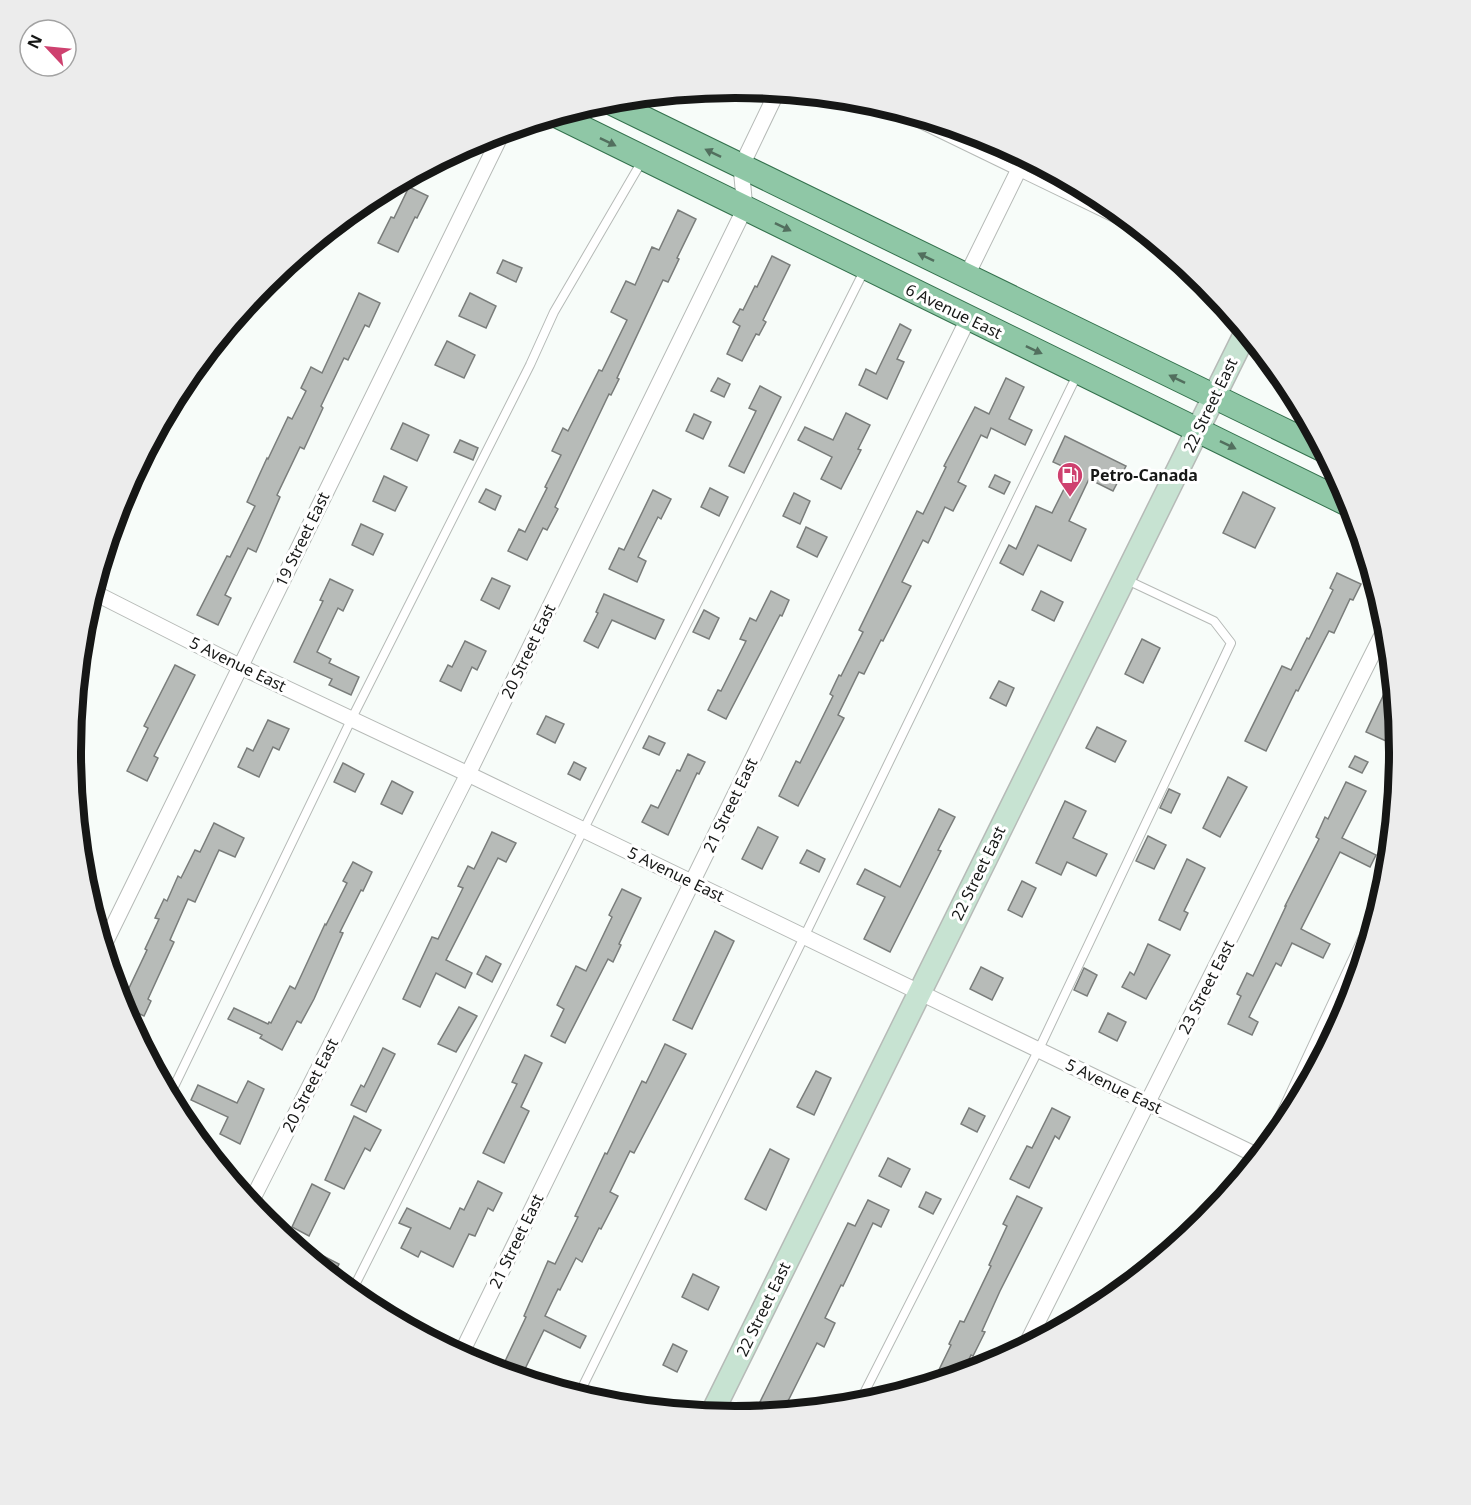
<svg xmlns="http://www.w3.org/2000/svg" width="1471" height="1505" viewBox="0 0 1471 1505" font-family="'Noto Sans',sans-serif">
<style>
.building{fill:#b7bbb8;stroke:#7a7d7b;stroke-width:1.5}
.lines{fill:none;stroke-linecap:round;stroke-linejoin:round}
.lane-casing{stroke:#b6bab7;stroke-width:10}
.street-casing{stroke:#b6bab7;stroke-width:17}
.secondary-casing{stroke:#b6bab7;stroke-width:25}
.primary-casing{stroke:#34714d;stroke-width:26}
.lane{stroke:#fff;stroke-width:8}
.street{stroke:#fff;stroke-width:15}
.secondary{stroke:#c7e3d2;stroke-width:22}
.primary{stroke:#8fc7a6;stroke-width:24}
.oneway{fill:#526f5e}
.labels{text-anchor:middle;dominant-baseline:central;stroke-width:6;stroke-linejoin:round;paint-order:stroke}
.street-label{font-size:16px;fill:#161716;stroke:#fff}
.poi-label{font-size:16px;font-weight:bold;fill:#161716;stroke:#fff;text-anchor:start}
.rim{fill:none;stroke:#161716;stroke-width:8}
</style>
<rect width="100%" height="100%" fill="#f7fcf9"/>
<g class="building">
<polygon points="409,187 428,196 417,218 415,217 398,252 378,243 391,217 394,218"/>
<polygon points="678,210 696,219 677,258 679,259 668,282 663,280 617,378 619,379 611,395 609,394 555,507 558,509 547,530 543,528 527,560 508,551 519,529 525,532 547,488 545,487 561,455 552,451 563,428 568,431 599,370 602,371 627,320 611,312 626,281 635,285 652,247 659,250"/>
<polygon points="772,256 790,265 763,320 766,322 759,335 756,334 742,361 727,354 740,326 733,322 740,309 743,310 755,286 757,287"/>
<polygon points="503,260 522,268 516,282 497,273"/>
<polygon points="359,293 380,303 369,327 365,325 348,360 344,358 321,406 323,408 304,449 300,447 277,495 280,497 256,552 248,548 225,595 231,598 218,625 197,615 227,556 230,557 255,506 247,502 267,458 268,459 288,417 292,419 306,391 301,388 311,367 322,373"/>
<polygon points="470,293 496,306 486,328 459,316"/>
<polygon points="900,324 911,330 897,359 904,362 887,399 859,385 866,369 876,374"/>
<polygon points="447,341 475,355 464,378 435,365"/>
<polygon points="718,378 730,384 724,397 711,391"/>
<polygon points="1006,378 1024,387 1009,419 1032,430 1025,445 991,428 987,438 981,435 958,482 966,486 953,511 945,507 928,543 923,540 902,582 911,586 883,641 881,640 864,674 859,672 838,715 844,718 798,806 779,796 796,761 800,763 833,696 830,694 839,675 841,676 863,632 859,630 917,511 923,514 946,467 944,466 975,407 989,414"/>
<polygon points="760,386 781,397 744,473 729,466 756,411 749,408"/>
<polygon points="846,413 870,425 858,449 861,450 841,489 821,479 832,457 798,440 805,427 833,440"/>
<polygon points="694,414 711,422 703,439 686,431"/>
<polygon points="403,423 429,435 417,461 391,449"/>
<polygon points="1065,436 1126,466 1113,491 1089,479 1069,521 1086,529 1071,561 1038,545 1023,575 1000,563 1009,545 1016,549 1036,506 1052,513 1073,471 1053,462"/>
<polygon points="460,440 478,448 473,460 454,452"/>
<polygon points="995,475 1010,482 1004,494 989,487"/>
<polygon points="384,476 407,487 395,511 373,501"/>
<polygon points="710,488 728,497 719,516 701,507"/>
<polygon points="486,489 501,496 495,510 479,502"/>
<polygon points="653,490 671,499 661,519 658,517 638,557 646,561 637,582 609,569 619,548 624,550"/>
<polygon points="1243,492 1275,508 1255,548 1223,533"/>
<polygon points="794,493 810,501 800,524 783,516"/>
<polygon points="361,524 383,534 373,555 352,545"/>
<polygon points="806,527 827,537 817,557 797,547"/>
<polygon points="1337,573 1361,584 1353,600 1350,599 1334,633 1329,631 1298,691 1296,690 1266,751 1245,741 1282,666 1291,670 1307,638 1309,639 1333,590 1330,588"/>
<polygon points="492,578 510,586 499,609 481,600"/>
<polygon points="330,579 353,590 343,611 338,608 317,652 331,659 329,663 359,677 351,695 329,685 332,679 294,662 323,601 320,600"/>
<polygon points="771,591 789,600 782,616 780,615 726,719 708,710 718,690 721,691 746,641 740,639 750,618 756,621"/>
<polygon points="1041,591 1063,602 1054,621 1032,610"/>
<polygon points="604,594 664,620 655,639 612,620 598,648 584,641 598,613 596,612"/>
<polygon points="704,610 719,618 709,639 693,632"/>
<polygon points="1142,639 1160,648 1143,683 1125,674"/>
<polygon points="465,641 486,651 477,670 472,667 461,691 440,681 448,665 452,667"/>
<polygon points="175,665 195,675 154,756 158,758 147,781 127,771 148,728 144,726"/>
<polygon points="1393,675 1397,719 1386,741 1366,732"/>
<polygon points="999,681 1014,688 1006,706 990,698"/>
<polygon points="546,716 564,724 555,743 537,734"/>
<polygon points="268,720 289,729 279,750 273,747 259,777 238,767 247,748 253,751"/>
<polygon points="1097,727 1126,741 1115,762 1086,748"/>
<polygon points="649,736 665,743 659,755 643,748"/>
<polygon points="688,754 705,762 699,774 697,773 668,835 642,822 651,805 658,808 677,770 680,771"/>
<polygon points="1355,756 1368,762 1362,773 1349,767"/>
<polygon points="574,762 586,768 580,780 568,774"/>
<polygon points="343,763 364,774 355,792 334,782"/>
<polygon points="1228,777 1247,787 1220,837 1203,828"/>
<polygon points="392,781 413,792 402,814 381,804"/>
<polygon points="1346,782 1366,791 1342,838 1376,855 1370,867 1340,852 1301,929 1330,944 1323,958 1292,943 1281,966 1276,963 1249,1017 1258,1022 1252,1035 1228,1024 1241,996 1237,994 1247,973 1253,976 1286,906 1285,906 1319,839 1316,837 1325,817 1328,819"/>
<polygon points="1169,789 1180,794 1171,813 1160,808"/>
<polygon points="1065,801 1086,811 1073,838 1107,854 1096,876 1067,862 1061,875 1036,863"/>
<polygon points="939,809 955,817 938,850 941,851 890,952 864,939 885,897 857,884 865,869 900,887"/>
<polygon points="214,823 244,838 235,857 219,850 195,902 188,899 170,940 174,942 148,999 151,1001 144,1016 121,1005 147,950 145,949 159,919 155,918 164,899 167,901 178,876 181,878 195,850 200,852"/>
<polygon points="758,827 778,837 762,869 742,859"/>
<polygon points="492,832 516,843 506,862 498,858 446,960 472,973 465,988 436,973 420,1007 403,999 432,937 438,939 463,888 458,886 468,866 474,869"/>
<polygon points="1148,836 1166,845 1154,869 1136,861"/>
<polygon points="807,850 825,859 819,872 800,863"/>
<polygon points="1187,859 1205,868 1184,911 1188,913 1180,930 1159,920"/>
<polygon points="353,862 372,872 363,891 361,890 340,932 343,933 314,999 301,1023 297,1021 282,1050 260,1038 262,1035 228,1019 234,1008 268,1024 269,1022 271,1023 290,986 295,989 325,924 326,925 347,883 343,881"/>
<polygon points="1022,881 1036,888 1022,917 1008,910"/>
<polygon points="622,889 641,898 619,944 621,945 613,962 608,959 565,1043 551,1036 564,1009 557,1005 576,966 586,971 612,917 609,915"/>
<polygon points="715,931 734,941 692,1029 673,1020"/>
<polygon points="1148,944 1170,955 1146,999 1122,987 1130,972 1134,975"/>
<polygon points="486,956 501,964 492,982 477,974"/>
<polygon points="981,967 1003,978 992,1000 970,989"/>
<polygon points="1084,968 1097,975 1087,996 1074,990"/>
<polygon points="459,1007 477,1016 456,1052 438,1044"/>
<polygon points="1108,1013 1126,1022 1117,1041 1099,1032"/>
<polygon points="665,1044 686,1054 634,1153 630,1151 610,1192 618,1196 601,1229 599,1228 582,1262 576,1258 560,1290 558,1289 545,1316 586,1336 580,1348 544,1330 520,1379 500,1372 526,1317 524,1316 548,1261 555,1264 578,1217 575,1216 605,1153 607,1154 642,1081 646,1083"/>
<polygon points="383,1048 395,1054 366,1112 351,1105 361,1085 364,1087"/>
<polygon points="525,1055 542,1063 521,1107 529,1111 504,1163 483,1153 517,1084 512,1082"/>
<polygon points="816,1071 831,1078 814,1115 797,1107"/>
<polygon points="248,1081 264,1089 240,1144 220,1134 228,1117 191,1100 198,1085 237,1103"/>
<polygon points="969,1108 985,1116 977,1132 961,1124"/>
<polygon points="1052,1108 1070,1117 1059,1139 1055,1136 1029,1188 1010,1179 1027,1146 1032,1148"/>
<polygon points="354,1116 381,1130 370,1151 365,1148 344,1189 325,1180"/>
<polygon points="770,1149 789,1159 766,1210 745,1199"/>
<polygon points="888,1158 910,1169 901,1187 879,1176"/>
<polygon points="478,1181 502,1193 493,1211 488,1208 475,1236 469,1234 453,1267 421,1251 418,1257 401,1248 411,1228 399,1223 407,1208 450,1229 460,1208 464,1210"/>
<polygon points="312,1184 330,1193 309,1236 292,1227"/>
<polygon points="926,1192 941,1199 933,1214 919,1207"/>
<polygon points="1017,1196 1042,1208 1000,1291 982,1331 985,1332 973,1356 971,1355 961,1376 932,1384 951,1345 949,1344 960,1321 964,1322 991,1266 989,1265 1007,1226 1003,1224"/>
<polygon points="868,1200 889,1210 881,1227 873,1223 843,1286 841,1285 825,1318 835,1323 824,1347 817,1343 782,1413 773,1414 758,1406 848,1223 855,1226"/>
<polygon points="300,1244 339,1264 332,1278 297,1249"/>
<polygon points="693,1274 719,1287 708,1310 682,1297"/>
<polygon points="673,1344 687,1351 677,1372 663,1365"/>
</g>
<g class="lines">
<g class="lane-casing">
<g id="lane">
<polyline points="879,104 1147,234"/>
<polyline points="169,1097 352,718 530,365 554,312 642,161"/>
<polyline points="1262,1154 1369,924 1378,913"/>
<polyline points="351,1293 865,269"/>
<polyline points="578,1396 804,937 1078,373"/>
<polyline points="858,1405 1039,1049 1231,643 1214,621 1127,580"/>
</g>
</g>
<g class="street-casing">
<g id="street">
<polyline points="966,277 1025,157"/>
<polyline points="93,592 239,666 468,774 1260,1157"/>
<polyline points="103,947 503,131"/>
<polyline points="250,1204 468,774 745,208 741,167 777,92"/>
<polyline points="1024,1349 1388,623"/>
<polyline points="460,1356 968,319"/>
</g>
</g>
<g class="secondary-casing">
<polyline id="secondary" points="711,1415 1246,332"/>
</g>
<g class="primary-casing">
<g id="primary">
<polyline points="606,100 1324,450"/>
<polyline points="556,115 1352,506"/>
</g>
</g>
<use href="#lane" class="lane"/>
<use href="#street" class="street"/>
<use href="#secondary" class="secondary"/>
<use href="#primary" class="primary"/>
</g>
<defs><path id="oneway-solid" d="M-6-.8H1V-3.2L6.5 0L1 3.2V.8H-6Z" transform="scale(1.5)"/></defs>
<g class="oneway">
<use href="#oneway-solid" transform="translate(608 142) rotate(26)"/>
<use href="#oneway-solid" transform="translate(713 153) rotate(-154)"/>
<use href="#oneway-solid" transform="translate(783 227) rotate(26)"/>
<use href="#oneway-solid" transform="translate(926 257) rotate(-154)"/>
<use href="#oneway-solid" transform="translate(1034 350) rotate(25)"/>
<use href="#oneway-solid" transform="translate(1177 379) rotate(-154)"/>
<use href="#oneway-solid" transform="translate(1228 445) rotate(26)"/>
</g>
<defs>
<g id="fuel-pin" transform="scale(1.35)"><path d="M0 17L-7.5 6A9.5 9.5 0 1 1 7.5 6Z" fill="#ce416f" stroke="#fff"/><path d="M-5.5-6h7V0h2V4h1.3V-2.5L3-4.5l.8-.8L6-3V5H2.5V1h-1V6h-7ZM-4.2-4.7v3.2H.2V-4.7Z" fill="#fff"/></g>
</defs>
<g fill-rule="evenodd">
<use href="#fuel-pin" x="1070" y="475"/>
</g>
<g class="labels">
<g class="street-label">
<text transform="translate(954 311) rotate(26)">6 Avenue East</text>
<text transform="translate(1210 405) rotate(-64)">22 Street East</text>
<text transform="translate(302 539) rotate(-64)">19 Street East</text>
<text transform="translate(528 651) rotate(-64)">20 Street East</text>
<text transform="translate(238 664) rotate(26)">5 Avenue East</text>
<text transform="translate(730 805) rotate(-64)">21 Street East</text>
<text transform="translate(978 873) rotate(-64)">22 Street East</text>
<text transform="translate(676 874) rotate(26)">5 Avenue East</text>
<text transform="translate(1206 987) rotate(-63)">23 Street East</text>
<text transform="translate(310 1085) rotate(-63)">20 Street East</text>
<text transform="translate(1114 1086) rotate(26)">5 Avenue East</text>
<text transform="translate(516 1241) rotate(-64)">21 Street East</text>
<text transform="translate(763 1309) rotate(-64)">22 Street East</text>
</g>
<g class="poi-label">
<text x="1090" y="475">Petro-Canada</text>
</g>
</g>
<path d="M0 0H1471V1505H0ZM81 752a654 654 0 1 1 1308 0a654 654 0 1 1-1308 0Z" fill="#ececec" fill-rule="evenodd"/>
<path class="rim" d="M81 752a654 654 0 1 1 1308 0a654 654 0 1 1-1308 0Z"/>
<g transform="translate(48 48) rotate(296)"><circle r="28" fill="#ffffff" stroke="#a2a2a2" stroke-width="1.5"/>
<path d="M0-4.5L10 22L0 15L-10 22Z" fill="#ce416f"/>
<text y="-9" font-size="16" font-weight="bold" text-anchor="middle" fill="#161716">N</text>
</g>
</svg>
